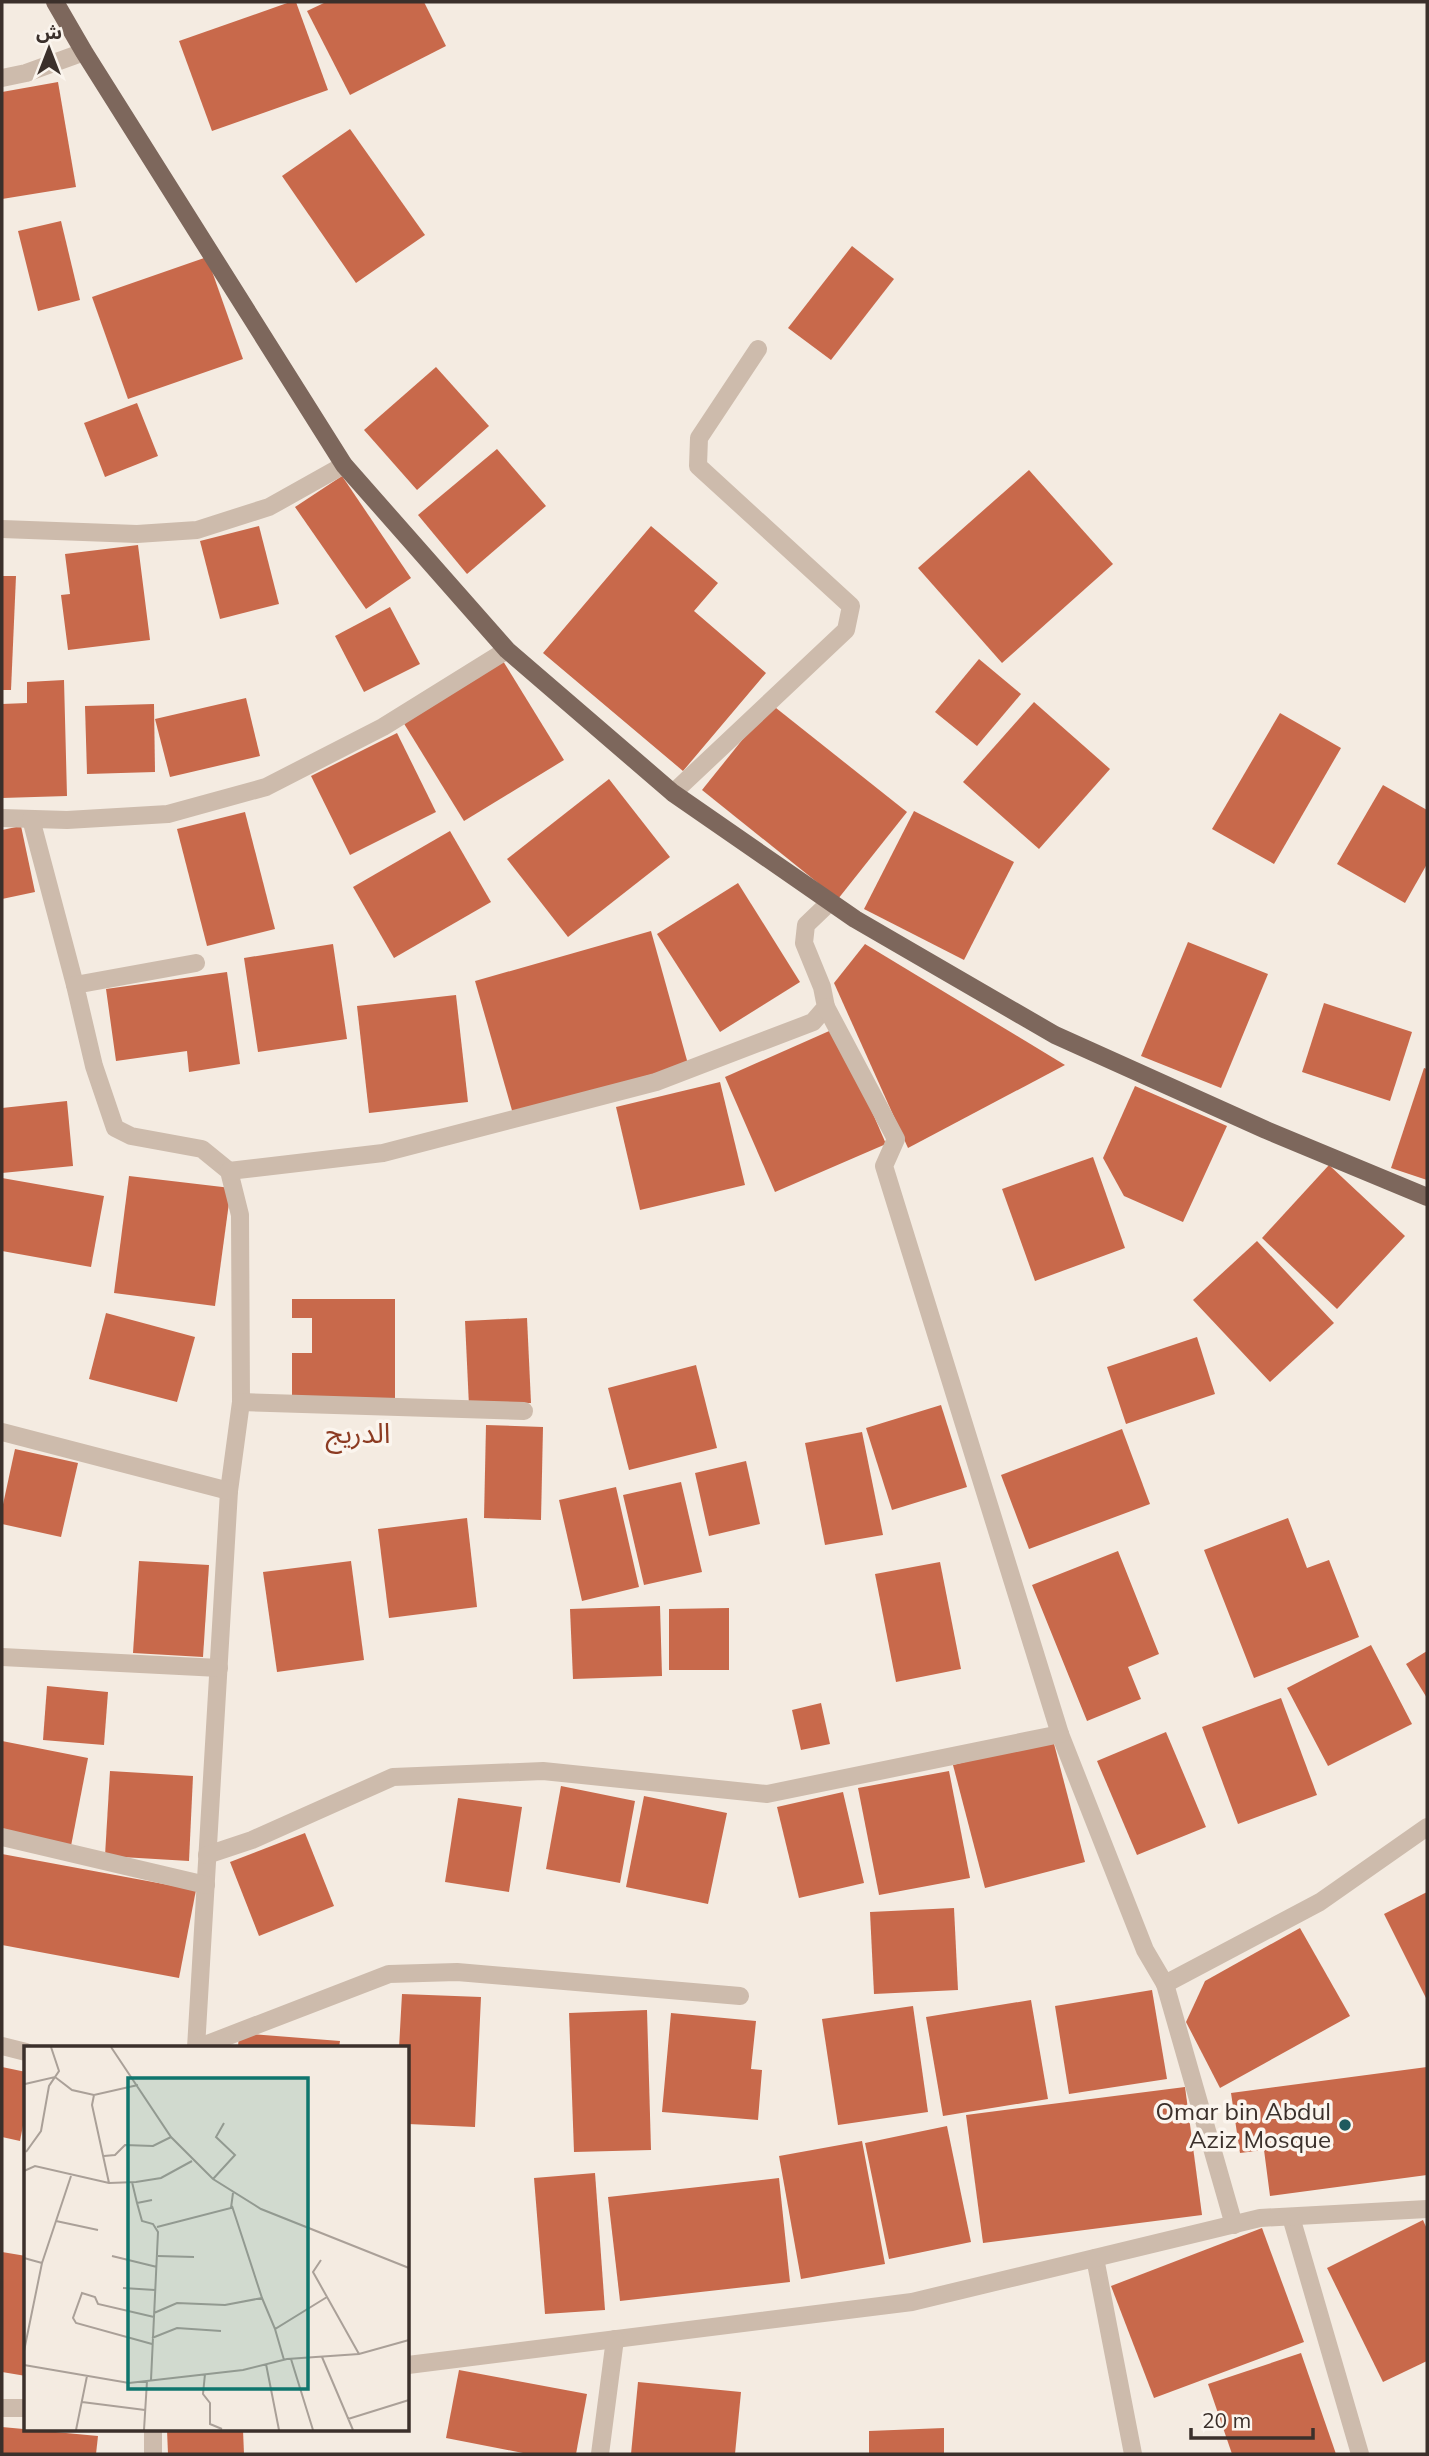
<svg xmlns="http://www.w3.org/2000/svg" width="1429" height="2456" viewBox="0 0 1429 2456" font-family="Mulish,'Noto Sans Arabic',sans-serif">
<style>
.building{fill:#c8694b}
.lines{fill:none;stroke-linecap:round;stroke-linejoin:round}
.minor{stroke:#cdbbac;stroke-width:18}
.major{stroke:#7d675c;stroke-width:18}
.poi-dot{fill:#1f5a5e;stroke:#fbf5ee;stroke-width:2.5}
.labels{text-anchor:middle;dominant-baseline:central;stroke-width:7;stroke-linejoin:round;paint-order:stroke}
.poi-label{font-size:24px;fill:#3b302b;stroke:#fbf5ee;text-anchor:end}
.quarter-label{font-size:28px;fill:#8c3b22;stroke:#fbf5ee}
.inset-road{fill:none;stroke:#aaa098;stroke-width:2}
.view{fill:#0f766e;fill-opacity:0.15;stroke:#0f766e;stroke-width:3.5}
.inset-edge{fill:none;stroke:#3b302b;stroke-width:3.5}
</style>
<rect width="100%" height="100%" fill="#f4ebe1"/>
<g class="building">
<polygon points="290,2 296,2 328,90 212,131 179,41"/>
<polygon points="326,2 424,2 446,46 350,95 307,11"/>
<polygon points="58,82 76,187 2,199 2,92"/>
<polygon points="350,129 425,235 356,283 282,176"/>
<polygon points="61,221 80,300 38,311 18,231"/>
<polygon points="852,246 894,279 831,360 788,328"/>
<polygon points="207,257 243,359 128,399 92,297"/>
<polygon points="436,367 489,426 417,490 364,430"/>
<polygon points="137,403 158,456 105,477 84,423"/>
<polygon points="497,449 546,506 467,574 418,515"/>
<polygon points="1029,470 1113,564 1002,663 918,568"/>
<polygon points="342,476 411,578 366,609 295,507"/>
<polygon points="259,526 279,604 220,619 200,541"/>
<polygon points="651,526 718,583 694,611 766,673 683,771 543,653"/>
<polygon points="138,545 150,640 68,650 61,595 70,594 65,554"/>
<polygon points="2,576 16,576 11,690 2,690"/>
<polygon points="390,607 420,664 364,692 335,636"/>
<polygon points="979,659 1021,694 977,746 935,712"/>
<polygon points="503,661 564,760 464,821 403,722"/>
<polygon points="64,680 67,796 2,798 2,704 27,703 27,682"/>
<polygon points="246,698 260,756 170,777 155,719"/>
<polygon points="1034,702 1110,769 1039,849 963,782"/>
<polygon points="154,704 155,772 87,774 85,706"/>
<polygon points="771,704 907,812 838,899 702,790"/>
<polygon points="1280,713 1341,748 1274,864 1212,829"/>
<polygon points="397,733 436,812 350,855 311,776"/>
<polygon points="609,779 670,857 568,937 507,859"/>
<polygon points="1383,785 1427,810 1427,864 1405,903 1337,864"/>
<polygon points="914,811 1014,862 964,960 864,909"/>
<polygon points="245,812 275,929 207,946 177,829"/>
<polygon points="21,826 35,892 2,899 2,830"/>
<polygon points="450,831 491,902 394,958 353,887"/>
<polygon points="738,883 800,982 720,1032 657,934"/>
<polygon points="651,931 688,1064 513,1114 475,981"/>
<polygon points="1188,942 1268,974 1221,1088 1141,1056"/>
<polygon points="333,944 347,1039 258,1052 244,958"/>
<polygon points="865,944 1065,1065 908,1148 834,983"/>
<polygon points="227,972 240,1064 189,1072 187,1051 116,1061 106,989"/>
<polygon points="456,995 468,1102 369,1113 357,1006"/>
<polygon points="1324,1003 1412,1032 1390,1101 1302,1072"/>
<polygon points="836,1028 886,1144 775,1192 725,1077"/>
<polygon points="1424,1068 1427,1069 1427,1180 1391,1168"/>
<polygon points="720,1082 745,1185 640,1210 616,1107"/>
<polygon points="1135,1086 1227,1126 1183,1222 1124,1196 1103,1158"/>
<polygon points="67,1101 73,1166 2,1173 2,1108"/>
<polygon points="1093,1157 1125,1248 1035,1281 1002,1189"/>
<polygon points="1329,1165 1405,1236 1337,1309 1262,1238"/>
<polygon points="129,1176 231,1188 215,1306 114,1293"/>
<polygon points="2,1178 104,1196 91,1267 2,1251"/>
<polygon points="1257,1241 1334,1323 1270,1382 1193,1300"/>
<polygon points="292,1299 395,1299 395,1398 292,1398 292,1353 312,1353 312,1318 292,1318"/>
<polygon points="106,1313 195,1337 177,1402 89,1379"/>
<polygon points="527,1318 531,1403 469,1406 465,1321"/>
<polygon points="1197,1337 1215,1394 1126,1424 1107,1367"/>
<polygon points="696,1365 717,1448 629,1470 608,1388"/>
<polygon points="941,1405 967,1487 892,1510 866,1428"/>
<polygon points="486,1425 543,1427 541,1520 484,1518"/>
<polygon points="1122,1429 1150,1504 1029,1549 1001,1475"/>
<polygon points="862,1432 883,1535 825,1545 805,1443"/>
<polygon points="15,1449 78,1463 61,1537 2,1524 2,1509"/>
<polygon points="746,1461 760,1524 709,1536 695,1473"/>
<polygon points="681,1482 702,1572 644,1585 623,1495"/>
<polygon points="616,1487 639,1587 582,1601 559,1500"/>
<polygon points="467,1518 477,1607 389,1618 378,1529"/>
<polygon points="1288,1518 1307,1568 1329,1560 1359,1637 1254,1678 1204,1550"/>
<polygon points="1118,1551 1159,1654 1128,1667 1141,1699 1087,1721 1032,1585"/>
<polygon points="139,1561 209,1565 203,1657 133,1653"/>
<polygon points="351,1561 364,1660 277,1672 263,1572"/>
<polygon points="940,1562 961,1669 896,1682 875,1574"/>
<polygon points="660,1606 662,1676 573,1679 570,1609"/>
<polygon points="729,1608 729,1670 669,1670 669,1609"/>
<polygon points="1371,1645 1412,1724 1328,1766 1287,1688"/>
<polygon points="1427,1651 1427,1698 1406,1664"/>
<polygon points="47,1686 108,1692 104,1745 43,1740"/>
<polygon points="1281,1698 1317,1795 1238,1824 1202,1727"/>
<polygon points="821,1703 830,1744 801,1750 792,1710"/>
<polygon points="1166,1732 1206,1827 1137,1855 1097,1761"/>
<polygon points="1053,1740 1085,1862 985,1888 953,1765"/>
<polygon points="2,1741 88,1758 71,1846 2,1832"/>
<polygon points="110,1771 193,1776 189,1861 105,1856"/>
<polygon points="949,1771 970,1878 879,1895 858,1788"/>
<polygon points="561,1786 635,1801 620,1883 546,1869"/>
<polygon points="843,1792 864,1883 799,1898 777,1807"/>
<polygon points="644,1796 727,1813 708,1904 626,1887"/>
<polygon points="458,1798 522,1807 509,1892 445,1882"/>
<polygon points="305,1833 334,1906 259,1936 230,1862"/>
<polygon points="2,1854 196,1890 179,1978 2,1945"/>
<polygon points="1427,1892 1427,2000 1384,1914"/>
<polygon points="954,1908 958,1990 874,1994 870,1912"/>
<polygon points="1300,1928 1350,2016 1220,2088 1186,2022 1205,1981"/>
<polygon points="1152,1990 1167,2079 1069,2094 1055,2006"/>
<polygon points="402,1994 481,1997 475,2127 408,2124 408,2048 399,2048"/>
<polygon points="1031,2000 1048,2099 943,2116 926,2017"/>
<polygon points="913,2006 928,2112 838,2125 822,2019"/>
<polygon points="647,2010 651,2150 574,2152 569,2013"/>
<polygon points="671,2013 756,2021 751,2069 762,2070 758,2120 662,2112"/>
<polygon points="239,2033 340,2041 339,2048 238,2048"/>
<polygon points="2,2067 26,2072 26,2110 20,2141 2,2137"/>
<polygon points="1427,2067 1427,2175 1270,2196 1264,2150 1240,2153 1231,2093"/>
<polygon points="1185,2087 1202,2215 983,2243 966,2115"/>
<polygon points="947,2126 971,2242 889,2259 865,2143"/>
<polygon points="862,2141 885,2264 801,2279 779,2156"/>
<polygon points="595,2173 605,2310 545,2314 534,2178"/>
<polygon points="779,2178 790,2282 620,2301 608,2197"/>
<polygon points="1423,2220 1427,2229 1427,2361 1383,2382 1327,2268"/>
<polygon points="1262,2228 1304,2342 1154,2398 1111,2286"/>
<polygon points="2,2252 26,2256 26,2376 2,2372"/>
<polygon points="1301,2353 1336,2454 1232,2454 1208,2384"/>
<polygon points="459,2370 587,2394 576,2454 528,2454 446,2438"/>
<polygon points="638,2382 741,2392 735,2454 631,2454"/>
<polygon points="2,2427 98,2436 96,2454 2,2454"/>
<polygon points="944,2428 944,2454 869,2454 869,2431"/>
<polygon points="167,2430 243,2430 244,2454 168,2454"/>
</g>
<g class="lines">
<g class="minor">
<polyline points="2,78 26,73 84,52"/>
<polyline points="2,529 137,534 197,530 269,507 344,465"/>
<polyline points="673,793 846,630 851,606 698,466 699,438 758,349"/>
<polyline points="2,818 67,820 168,814 266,787 383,727 507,650"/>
<polyline points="31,819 75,985"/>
<polyline points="196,963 75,985 94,1066 115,1128 131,1136 202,1149 229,1171 240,1215 241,1402 229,1491 196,2048"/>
<polyline points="229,1171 383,1153 656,1082 813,1022 826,1007 822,987 804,943 806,925 830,902"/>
<polyline points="241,1402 524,1411"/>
<polyline points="2,1432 229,1491"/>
<polyline points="2,1657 219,1668"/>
<polyline points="1060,1734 1145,1950 1165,1984 1320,1902 1427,1827"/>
<polyline points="2,1837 206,1885"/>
<polyline points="207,1855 252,1840 393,1777 543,1771 767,1794 1060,1734 884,1166 896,1139 826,1007"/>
<polyline points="1165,1984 1234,2225"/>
<polyline points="2,2046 26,2052"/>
<polyline points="197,2048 389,1974 457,1972 740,1996"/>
<polyline points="1291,2217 1360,2454"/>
<polyline points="1095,2258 1133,2454"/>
<polyline points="408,2365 912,2302 1260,2218 1427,2209"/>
<polyline points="2,2408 26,2408"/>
<polyline points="153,2430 153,2454"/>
<polyline points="600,2454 615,2339"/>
</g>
<polyline class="major" points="55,2 84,52 344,465 507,650 673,793 855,919 1055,1035 1266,1130 1427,1197"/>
</g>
<circle class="poi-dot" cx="1345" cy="2125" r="7"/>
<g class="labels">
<g class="poi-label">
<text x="1331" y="2111">Omar bin Abdul<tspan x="1331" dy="28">Aziz Mosque</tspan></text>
</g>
<g class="quarter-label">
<text x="358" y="1432">الدريج</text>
</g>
</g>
<g transform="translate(24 2046)">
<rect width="385" height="385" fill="#f4ebe1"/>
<path class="inset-road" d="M87,1L147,91L189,133L237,163L385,222M1,38L31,31L48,44L70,49L114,39M70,49L68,59L85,137M2,106L17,85L25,40L35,25L27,1M80,110L91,109L101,99L129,100L147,91M0,125L11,120L85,137L112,136L137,132L168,115M189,133L211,109L192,91L200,77M108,136L113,157M32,175L74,184M133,181L207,162L209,147M88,210L133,221M134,210L170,211M0,212L18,217L0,305M297,214L289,226L335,308M18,217L47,130M99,242L131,244M238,252L251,283L303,251M130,267L153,257L201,259L238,252L208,160M251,283L260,314M128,292L153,282L197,285M128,298L52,277L49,272L58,247L71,251L74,258L130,271M298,311L329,384M267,313L289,384M242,318L255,384M0,319L105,337L219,324L263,313L335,308L385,294M181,328L179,348L186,357V378L198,383M127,334L134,186L129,178L118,175L113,157L128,154M58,356L121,364M324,373L385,354M52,384L63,330M120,384L123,335"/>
<path class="view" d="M104,32H284V343H104Z"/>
<rect width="385" height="385" class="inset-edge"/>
</g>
<rect width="1429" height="2456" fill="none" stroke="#3b302b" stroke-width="7"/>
<g transform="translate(49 49)" stroke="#fbf5ee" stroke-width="5" paint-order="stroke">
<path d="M0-5L12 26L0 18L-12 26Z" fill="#3b302b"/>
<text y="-10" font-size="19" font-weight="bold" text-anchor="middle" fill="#3b302b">ش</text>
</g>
<path d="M1191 2428v10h122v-10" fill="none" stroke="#3b302b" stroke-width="3.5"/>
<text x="1202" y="2428" font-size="21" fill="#3b302b" stroke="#fbf5ee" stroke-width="5" paint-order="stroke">20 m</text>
</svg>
